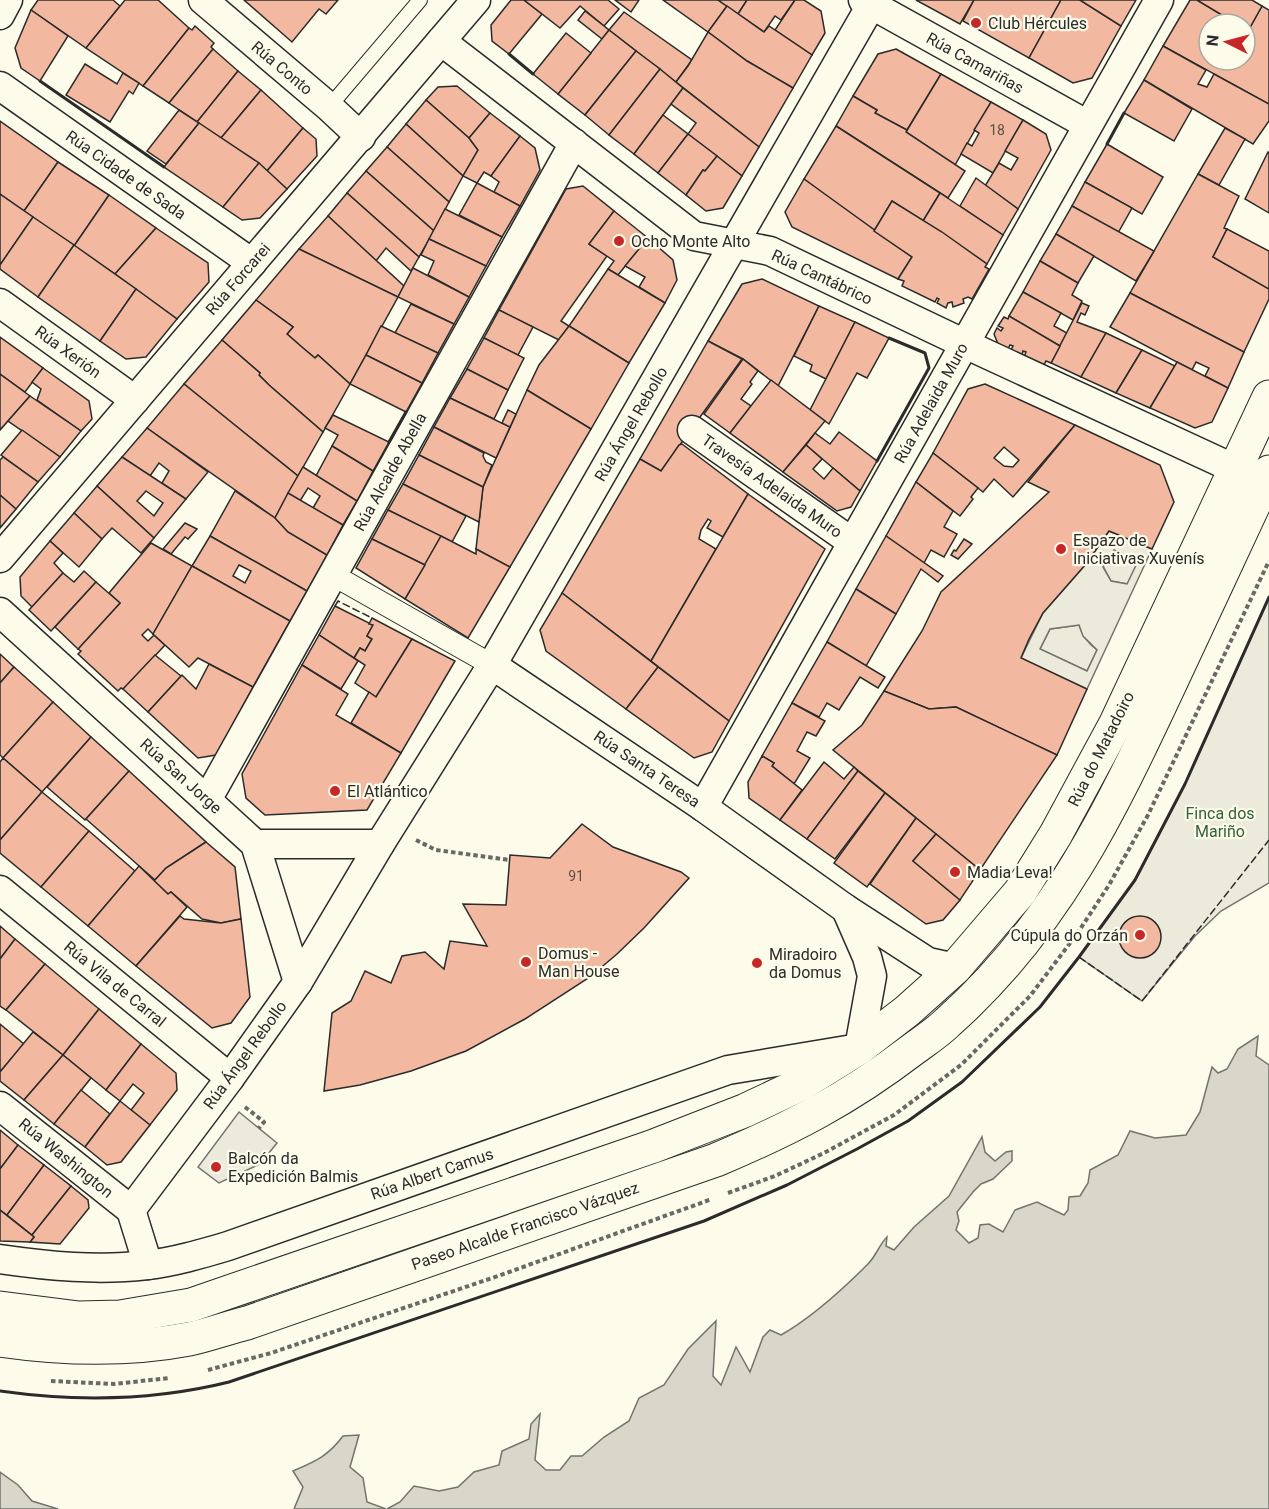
<svg xmlns="http://www.w3.org/2000/svg" width="1269" height="1509" viewBox="0 0 1269 1509" font-family="Roboto,sans-serif">
<style>
.green{fill:#ecebdb;stroke:#74746e;stroke-width:1.5}
.parking{fill:#eceadb;stroke:#74746e;stroke-width:1.5;fill-rule:evenodd}
.water{fill:#d8d7c9;stroke:#74746e;stroke-width:1.5}
.building{fill:#f2b8a0;stroke:#2b2b2b;stroke-width:1.5;fill-rule:evenodd}
.lines{fill:none;stroke-linecap:round;stroke-linejoin:round}
.service-casing{stroke:#2b2b2b;stroke-width:16}
.pedestrian-casing{stroke:#2b2b2b;stroke-width:23}
.minor-casing{stroke:#2b2b2b;stroke-width:31}
.secondary-casing{stroke:#2b2b2b;stroke-width:35}
.path{stroke:#6a6964;stroke-width:4;stroke-dasharray:4.5 3;stroke-linecap:butt}
.service{stroke:#fdfbea;stroke-width:14}
.pedestrian{stroke:#fdfbea;stroke-width:21}
.minor{stroke:#fdfbea;stroke-width:28}
.secondary{stroke:#fdfbea;stroke-width:33}
.fence{stroke:#2b2b2b;stroke-width:1.5;stroke-dasharray:8 3;stroke-linecap:butt}
.wall{stroke:#2b2b2b;stroke-width:3}
.poi-dot{fill:#c62828;stroke:#fdfbea;stroke-width:2}
.labels{text-anchor:middle;dominant-baseline:central;stroke-width:4.5;stroke-linejoin:round;paint-order:stroke}
.number-label{font-size:14px;fill:#5d4e48}
.poi-label{font-size:16px;fill:#2b2b2b;stroke:#fdfbea;text-anchor:start}
.street-label{font-size:16px;fill:#2b2b2b;stroke:#fdfbea}
.park-label{font-size:16px;fill:#34623c;stroke:#fdfbea}
</style>
<rect width="100%" height="100%" fill="#fdfbea"/>
<g class="green">
<polygon points="1114,550 1139,561 1128,584 1111,581 1103,566"/>
<path d="M1094,576L1099,585C1088,591 1080,600 1079,612L1060,615Z"/>
<polygon points="1269,597 1269,883 1221,911 1195,936 1142,1001 1079,957 1135,880 1185,784"/>
<path d="M1079,625C1082,635 1089,644 1097,650L1087,671L1040,649L1050,629Z"/>
</g>
<g class="parking">
<path d="M1109,531L1152,549L1087,689L1021,658L1043,613L1086,564ZM1114,550L1138,561L1127,584L1111,581L1103,567ZM1079,625L1083,636L1097,650L1087,671L1040,649L1050,629Z"/>
<polygon points="239,1112 277,1143 260,1164 219,1183 198,1167"/>
</g>
<g class="water">
<path d="M1258,1036L1256,1056L1269,1065V1509H387L400,1502L414,1486L439,1491L458,1487L474,1472L499,1465L502,1451L529,1439L531,1424L540,1414L535,1460L546,1470H560L571,1456H582L604,1437L629,1421L639,1398L664,1385L688,1349L716,1321L713,1376L721,1385L736,1347L750,1372L763,1337L770,1330L781,1335C813,1317 842,1290 868,1264C876,1256 879,1245 887,1237L886,1246L894,1250L914,1227L949,1196L982,1137L985,1152L995,1161L1006,1152L1012,1151V1161L993,1179L981,1184L973,1192L957,1212L959,1221L956,1230L969,1243L978,1238L980,1225L989,1224L1003,1232L1015,1210L1037,1202L1064,1215L1068,1210L1069,1197L1080,1196L1088,1183L1090,1170L1118,1155L1130,1131L1155,1138L1186,1135L1200,1112L1212,1067L1218,1073L1227,1069L1238,1049Z"/>
<path d="M359,1435L350,1467L363,1478L367,1502L386,1509H294L303,1487L293,1471C316,1461 328,1456 343,1436Z"/>
<polygon points="0,1472 18,1485 32,1501 58,1509 0,1509"/>
</g>
<g class="building">
<polygon points="38,0 113,0 120,6 86,48 31,10"/>
<polygon points="125,0 158,0 189,28 143,86 86,48"/>
<polygon points="244,0 338,0 326,14 319,9 292,42"/>
<polygon points="511,0 524,0 542,14 509,54 492,41 491,25"/>
<polygon points="524,0 608,0 619,9 604,26 580,6 560,28"/>
<polygon points="615,0 639,0 631,12"/>
<polygon points="663,0 718,0 727,6 708,32"/>
<polygon points="718,0 747,0 738,14"/>
<polygon points="747,0 795,0 781,20 775,16 764,32 738,14"/>
<polygon points="795,0 804,0 821,11 825,33 812,55 775,30"/>
<polygon points="916,0 974,0 960,24"/>
<polygon points="974,0 1061,0 1029,58 963,21"/>
<polygon points="1061,0 1080,0 1121,26 1092,78 1073,83 1029,58"/>
<polygon points="1080,0 1136,0 1121,26"/>
<polygon points="1190,0 1197,0 1237,24 1209,24 1209,60 1245,60 1245,29 1248,31 1262,6 1269,10 1269,104 1163,46"/>
<polygon points="1197,0 1252,0 1262,6 1248,31 1245,29 1245,24 1237,24"/>
<polygon points="727,6 764,32 769,26 812,55 793,88 747,61 708,32"/>
<polygon points="31,10 68,36 40,81 21,68 15,48"/>
<polygon points="585,11 609,30 602,39 578,20"/>
<polygon points="624,12 692,60 676,82 609,30"/>
<polygon points="195,26 214,43 211,47 213,49 169,103 143,86 189,28 192,30"/>
<polygon points="609,30 636,51 585,115 558,94"/>
<polygon points="708,32 747,61 793,88 759,147 676,82 688,66"/>
<polygon points="566,33 591,53 558,94 533,74"/>
<polygon points="1163,46 1206,70 1198,84 1207,87 1214,74 1269,104 1269,121 1253,144 1144,80"/>
<polygon points="213,49 238,71 197,122 169,103"/>
<polygon points="896,49 941,74 907,130 875,113 877,110 853,96 878,54"/>
<polygon points="636,51 660,69 609,135 585,115"/>
<polygon points="85,64 117,84 123,73 139,83 133,94 129,91 110,122 66,95"/>
<polygon points="660,69 683,88 634,154 609,135"/>
<polygon points="238,71 261,90 221,138 197,122"/>
<polygon points="941,74 991,102 955,165 906,132"/>
<polygon points="1144,80 1192,109 1174,141 1124,113"/>
<polygon points="457,86 490,113 469,138 426,100 438,87"/>
<polygon points="683,88 759,147 742,176 688,134 696,123 671,104"/>
<polygon points="261,90 303,128 267,171 221,138"/>
<polygon points="853,96 877,110 875,113 907,130 906,132 965,171 948,198 836,126"/>
<polygon points="426,100 469,138 478,150 463,176 406,124"/>
<polygon points="991,102 1023,120 993,173 961,154 967,143 972,146 979,133 974,130"/>
<polygon points="179,110 199,123 166,164 147,151"/>
<polygon points="490,113 520,136 491,176 484,172 477,183 463,176 478,150 469,138"/>
<polygon points="663,115 688,134 658,173 634,154"/>
<polygon points="1023,120 1046,134 1051,150 1018,209 985,186 999,163 1011,170 1018,158 1005,151"/>
<polygon points="0,121 58,162 24,211 0,194"/>
<polygon points="199,123 259,163 223,207 164,167"/>
<polygon points="406,124 463,176 449,202 387,147"/>
<polygon points="836,126 940,193 923,221 892,201 874,231 804,179"/>
<polygon points="303,128 316,139 317,156 287,189 267,171"/>
<polygon points="1225,128 1245,139 1219,185 1198,174"/>
<polygon points="688,134 717,156 705,171 703,170 686,195 658,173"/>
<polygon points="520,136 535,148 540,170 520,206 494,192 499,182 491,176"/>
<polygon points="1107,144 1163,177 1142,214 1085,182"/>
<polygon points="387,147 449,202 434,231 366,171"/>
<polygon points="1268,152 1269,153 1269,213 1245,199"/>
<polygon points="717,156 742,176 723,208 706,211 686,195 703,170 705,171"/>
<polygon points="58,162 109,195 74,246 24,211"/>
<polygon points="259,163 287,189 260,218 242,220 223,207"/>
<polygon points="366,171 434,231 419,257 347,193"/>
<polygon points="1198,174 1239,196 1224,228 1227,229 1213,257 1269,289 1269,299 1244,352 1130,293"/>
<polygon points="976,178 1018,209 1003,235 960,206"/>
<polygon points="804,179 912,257 898,279 792,227 785,212"/>
<polygon points="1085,182 1132,208 1118,233 1072,206"/>
<polygon points="477,183 520,206 502,237 459,215"/>
<polygon points="583,186 614,211 589,244 607,256 561,321 569,326 559,340 499,310 566,189"/>
<polygon points="347,193 419,257 411,271 386,248 376,261 328,216"/>
<polygon points="940,193 1003,235 987,264 923,221"/>
<polygon points="0,194 33,217 0,265"/>
<polygon points="109,195 156,228 115,274 74,246"/>
<polygon points="892,201 942,232 987,264 985,267 989,269 972,299 968,297 963,299 964,303 953,307 952,302 948,303 946,308 937,303 939,299 937,298 935,302 902,286 904,281 898,279 912,257 874,231"/>
<polygon points="1072,206 1154,251 1136,281 1056,234"/>
<polygon points="445,209 502,237 486,266 429,239"/>
<polygon points="614,211 648,238 618,275 608,269 614,261 589,244"/>
<polygon points="328,216 404,286 398,297 299,249"/>
<polygon points="33,217 74,245 38,297 0,269 0,265"/>
<polygon points="156,228 208,263 209,282 177,319 115,274"/>
<polygon points="1227,229 1269,251 1269,289 1213,257"/>
<polygon points="1056,234 1094,256 1078,283 1040,261"/>
<polygon points="648,238 673,260 677,280 665,303 639,287 645,277 625,266"/>
<polygon points="429,239 486,266 469,297 428,275 434,261 421,255"/>
<polygon points="74,245 136,289 100,341 38,297"/>
<polygon points="299,249 398,297 350,384 318,355 315,358 303,348 287,334 293,327 256,300"/>
<polygon points="1040,261 1078,283 1072,295 1082,301 1073,320 1023,292"/>
<polygon points="413,268 469,297 454,324 398,297"/>
<polygon points="608,269 665,303 629,363 569,326"/>
<polygon points="762,279 819,306 778,386 743,359 708,341 742,284"/>
<polygon points="136,289 177,319 146,357 126,359 100,341"/>
<polygon points="1023,292 1061,313 1054,326 1067,333 1060,346 1009,316"/>
<polygon points="1130,293 1244,352 1228,388 1205,376 1209,368 1196,362 1192,370 1110,327"/>
<polygon points="256,300 293,327 287,334 303,348 315,358 318,355 350,384 323,432 269,385 259,375 260,373 222,340"/>
<polygon points="1082,303 1089,306 1085,315 1081,313 1077,322 1106,333 1081,377 1051,363"/>
<polygon points="411,304 454,324 438,353 395,333"/>
<polygon points="819,306 855,322 826,379 810,371 812,365 794,356"/>
<polygon points="499,310 533,327 518,355 484,338"/>
<polygon points="1009,316 1060,346 1051,363 1046,361 1044,365 1024,357 1026,352 1023,351 1022,355 1011,350 1013,346 1010,345 1008,349 998,344 994,334 997,328 1001,331 1003,328 998,326 1004,317 1008,319"/>
<polygon points="855,322 889,338 867,378 857,373 829,424 810,410"/>
<polygon points="381,326 438,353 422,383 366,355"/>
<polygon points="569,326 629,363 591,429 527,390 539,365"/>
<polygon points="1106,333 1142,350 1116,393 1081,377"/>
<polygon points="0,337 43,368 25,392 0,374"/>
<polygon points="484,338 524,358 508,390 467,369"/>
<polygon points="222,340 260,373 259,375 269,385 323,432 298,476 184,384"/>
<polygon points="708,341 742,359 661,471 640,459"/>
<polygon points="1142,350 1175,366 1150,408 1116,393"/>
<polygon points="366,355 422,383 406,412 350,384"/>
<polygon points="743,359 758,371 750,382 752,384 741,399 751,406 730,433 704,414"/>
<polygon points="1177,362 1228,388 1212,422 1195,428 1150,408"/>
<polygon points="43,368 89,401 92,419 81,431 37,400 41,389 32,382"/>
<polygon points="467,369 508,390 494,419 450,398"/>
<polygon points="0,374 30,396 0,430"/>
<polygon points="771,380 825,421 783,472 730,433"/>
<polygon points="184,384 298,476 275,518 147,428"/>
<path d="M985,384L1075,425L1013,497L994,479L983,492L933,453L968,389ZM1004,447L1019,460L1013,467L1004,466L994,458Z"/>
<polygon points="527,390 591,429 510,567 476,549 483,487"/>
<polygon points="30,396 81,431 60,457 8,421"/>
<polygon points="450,398 510,427 496,458 434,427"/>
<polygon points="508,410 516,414 510,427 502,423"/>
<polygon points="333,415 389,442 373,471 332,446 338,435 325,428"/>
<polygon points="1075,425 1160,465 1174,502 1152,549 1109,531 1086,564 1043,613 1029,639 1021,658 1087,689 1057,755 956,707 929,709 884,691 922,631 941,592 1049,492 1028,482"/>
<polygon points="434,427 484,453 483,456 486,462 492,465 483,487 419,455"/>
<polygon points="147,428 208,472 186,499 162,483 169,471 159,463 150,476 122,457"/>
<polygon points="22,430 60,457 38,482 1,455"/>
<polygon points="839,432 877,461 860,491 806,445 815,433 830,444"/>
<polygon points="682,444 748,494 723,537 707,528 711,521 708,519 701,530 699,539 716,549 651,661 562,593 640,459 661,471 679,445"/>
<polygon points="806,445 822,459 813,469 824,479 833,468 860,491 851,507 837,511 783,472"/>
<polygon points="332,446 373,471 357,501 316,476"/>
<polygon points="933,453 978,488 971,497 973,499 960,516 916,482"/>
<polygon points="419,455 483,487 479,522 403,484"/>
<polygon points="3,457 38,482 16,509 0,495 0,460"/>
<path d="M122,457L186,499L154,538L97,486ZM146,491L163,503L154,516L137,501Z"/>
<polygon points="303,467 357,501 343,525 313,508 320,496 308,488 300,501 288,493"/>
<polygon points="916,482 953,511 944,527 957,534 944,557 931,550 924,563 886,536"/>
<polygon points="403,484 466,516 452,542 388,510"/>
<polygon points="97,486 154,538 141,553 112,528 102,539 74,513"/>
<polygon points="235,491 275,518 288,532 327,555 307,591 210,536"/>
<polygon points="288,493 343,525 327,555 288,532 275,518"/>
<polygon points="748,494 825,549 729,721 651,661"/>
<polygon points="0,495 16,509 0,528"/>
<polygon points="388,510 441,536 425,565 372,539"/>
<polygon points="74,513 102,539 79,567 50,541"/>
<polygon points="185,523 197,529 188,539 185,537 171,554 163,549"/>
<path d="M210,536L307,591L290,621L192,566ZM239,565L251,571L245,583L233,576Z"/>
<polygon points="441,536 476,554 476,549 510,567 468,638 405,599"/>
<polygon points="886,536 943,576 938,582 921,569 896,614 856,589"/>
<polygon points="372,539 425,565 405,599 356,568"/>
<polygon points="964,539 972,544 958,559 951,555 954,550 956,551"/>
<polygon points="50,541 63,553 54,563 63,573 32,607 21,596 20,577"/>
<polygon points="151,543 192,566 153,634 148,629 142,635 148,641 154,635 165,645 127,686 123,689 121,688 118,691 78,654 81,651 78,649 120,603 109,593"/>
<polygon points="192,566 290,621 253,687 198,658 189,667 153,634"/>
<polygon points="84,571 96,582 51,631 29,610 63,573 74,582"/>
<polygon points="96,582 120,603 78,649 55,627"/>
<polygon points="856,589 896,614 866,666 827,642"/>
<polygon points="562,593 658,667 626,709 546,651 540,630"/>
<polygon points="335,606 373,625 367,636 372,639 365,651 360,648 354,658 319,635"/>
<polygon points="372,618 412,639 376,697 355,683 365,665 354,658 360,648 365,651 372,639 367,636 373,625 369,624"/>
<polygon points="319,635 358,661 341,689 302,665"/>
<polygon points="412,639 455,661 401,753 351,723 369,692 376,697"/>
<polygon points="827,642 885,677 878,688 860,677 839,710 827,703 819,717 792,703"/>
<polygon points="0,654 14,667 0,683"/>
<polygon points="155,655 181,676 148,712 123,689"/>
<polygon points="209,664 253,687 216,755 198,758 148,712 182,675 196,689"/>
<polygon points="302,665 348,694 336,715 401,753 367,810 265,815 246,798 242,774"/>
<polygon points="14,667 53,702 3,758 0,755 0,683"/>
<polygon points="658,667 729,721 712,752 694,758 626,709"/>
<polygon points="884,691 929,709 956,707 1057,755 980,870 833,750 862,725"/>
<polygon points="53,702 91,737 42,792 3,758"/>
<polygon points="792,703 825,721 816,736 807,732 797,751 810,758 794,784 772,766 774,763 762,756"/>
<polygon points="91,737 129,771 85,820 47,787"/>
<polygon points="762,756 774,763 772,766 802,790 780,820 749,798 748,782"/>
<polygon points="3,758 42,792 0,840 0,762"/>
<polygon points="824,762 844,779 854,767 858,771 807,839 780,820"/>
<polygon points="129,771 206,842 166,868 155,880 86,819"/>
<polygon points="858,771 885,793 835,859 807,839"/>
<polygon points="42,792 89,831 41,887 0,853 0,840"/>
<polygon points="885,793 916,818 867,887 834,863"/>
<polygon points="916,818 936,834 913,861 960,900 943,920 926,924 870,884"/>
<polygon points="582,824 613,847 681,872 689,878 644,928 617,954 590,977 525,1019 466,1051 411,1071 360,1085 324,1091 332,1013 351,1001 365,971 391,983 402,956 425,952 444,969 450,941 487,946 463,904 506,905 510,855 550,858"/>
<polygon points="89,831 135,871 88,926 41,887"/>
<polygon points="936,834 980,870 960,900 913,861"/>
<polygon points="206,842 235,867 241,919 221,923 202,919 171,892 168,894 154,881 166,868"/>
<polygon points="139,866 168,894 171,892 187,907 136,966 88,926"/>
<circle cx="1140" cy="937" r="21"/>
<polygon points="180,916 184,919 221,923 241,919 250,997 231,1023 212,1028 136,966"/>
<polygon points="0,926 15,939 0,959"/>
<polygon points="15,939 45,964 6,1010 0,1006 0,959"/>
<polygon points="45,964 99,1009 63,1055 6,1010"/>
<polygon points="99,1009 141,1044 106,1090 63,1055"/>
<polygon points="0,1024 24,1044 0,1072"/>
<polygon points="33,1032 63,1055 24,1100 0,1081 0,1072"/>
<polygon points="141,1044 176,1073 177,1090 150,1125 131,1110 144,1093 133,1084 120,1101 106,1090"/>
<polygon points="63,1055 91,1078 54,1124 24,1100"/>
<polygon points="81,1090 110,1114 85,1147 54,1124"/>
<polygon points="120,1101 150,1125 121,1162 107,1165 85,1147"/>
<polygon points="0,1130 18,1145 0,1169"/>
<polygon points="18,1145 44,1165 7,1215 0,1210 0,1169"/>
<polygon points="44,1165 71,1186 32,1235 7,1215"/>
<polygon points="71,1186 88,1200 89,1208 60,1244 30,1242 34,1237 32,1235"/>
<polygon points="0,1210 34,1237 30,1242 0,1241"/>
</g>
<g class="lines">
<g class="service-casing">
<polyline id="service" points="329,107 420,0"/>
</g>
<g class="pedestrian-casing">
<polyline id="pedestrian" points="333,575 492,665"/>
</g>
<g class="minor-casing">
<g id="minor">
<polyline points="203,0 329,107 361,137"/>
<polyline points="863,0 1088,125"/>
<polyline points="0,15 8,0"/>
<polyline points="441,41 694,236 770,251 965,344 1235,469"/>
<polyline points="0,86 252,263"/>
<polyline points="0,303 135,400"/>
<polyline points="692,430 852,542"/>
<polyline points="0,558 476,0"/>
<polyline points="0,612 255,844 298,982"/>
<polyline points="492,665 703,807 846,909 928,962 955,968"/>
<polyline points="207,800 574,143"/>
<polyline points="703,807 1159,0"/>
<polyline points="255,844 380,844"/>
<polyline points="0,890 230,1078"/>
<polyline points="0,1106 131,1210"/>
<polyline points="131,1210 230,1078 298,982 380,844 492,665 874,0"/>
<polyline points="131,1210 148,1265"/>
<path d="M0,1259C49,1266 98,1271 147,1265C174,1262 201,1254 228,1246L728,1070L859,1048L872,976L867,957L846,909"/>
</g>
</g>
<g class="secondary-casing">
<g id="secondary">
<polyline points="0,1308 79,1318 120,1317 191,1305 651,1147 746,1110 801,1084 859,1048 907,1011 955,968 1020,892 1056,834 1116,723 1269,397"/>
<path d="M0,1340C62,1349 126,1351 189,1339C208,1335 227,1328 247,1323L716,1160C790,1129 848,1099 912,1050C924,1041 937,1033 948,1022C1056,926 1110,812 1170,684C1203,613 1236,543 1269,472"/>
</g>
</g>
<g class="path">
<polyline points="416,840 436,850 510,860"/>
<polyline points="245,1107 264,1122 259,1128"/>
<polyline points="728,1193 775,1176 824,1153 894,1115 961,1065 1030,996 1077,934 1109,885 1148,815 1269,561"/>
<polyline points="208,1370 271,1353 498,1276 712,1199"/>
<polyline points="51,1381 114,1384 169,1378"/>
</g>
<use href="#service" class="service"/>
<use href="#pedestrian" class="pedestrian"/>
<use href="#minor" class="minor"/>
<use href="#secondary" class="secondary"/>
<g class="fence">
<polyline points="335,606 338,601 372,618"/>
<polyline points="1079,957 1142,1001 1269,840"/>
</g>
<g class="wall">
<polyline points="509,54 533,74"/>
<polyline points="40,81 164,167"/>
<polyline points="1107,144 1124,113"/>
<polyline points="389,442 406,412"/>
<polyline points="877,461 929,368 925,353 889,338"/>
<path d="M0,1391C78,1402 153,1401 229,1382L704,1221L787,1185L857,1149L908,1121L962,1082L1040,1007L1079,957L1135,880L1185,784L1269,597"/>
</g>
</g>
<g class="poi-dot">
<circle cx="976" cy="23" r="6"/>
<circle cx="619" cy="241" r="6"/>
<circle cx="1061" cy="549" r="6"/>
<circle cx="335" cy="791" r="6"/>
<circle cx="955" cy="872" r="6"/>
<circle cx="1140" cy="935" r="6"/>
<circle cx="526" cy="962" r="6"/>
<circle cx="757" cy="963" r="6"/>
<circle cx="216" cy="1167" r="6"/>
</g>
<g class="labels">
<g class="number-label">
<text x="997" y="130">18</text>
<text x="576" y="876">91</text>
</g>
<g class="poi-label">
<text x="988" y="23">Club Hércules</text>
<text x="631" y="241">Ocho Monte Alto</text>
<text x="1073" y="540">Espazo de<tspan x="1073" dy="18">Iniciativas Xuvenís</tspan></text>
<text x="347" y="791">El Atlántico</text>
<text x="967" y="872">Madia Leva!</text>
<text x="1128" y="935" text-anchor="end">Cúpula do Orzán</text>
<text x="538" y="953">Domus -<tspan x="538" dy="18">Man House</tspan></text>
<text x="769" y="954">Miradoiro<tspan x="769" dy="18">da Domus</tspan></text>
<text x="228" y="1158">Balcón da<tspan x="228" dy="18">Expedición Balmis</tspan></text>
</g>
<g class="street-label">
<text transform="translate(975 63) rotate(29)">Rúa Camariñas</text>
<text transform="translate(282 68) rotate(40)">Rúa Conto</text>
<text transform="translate(126 175) rotate(35)">Rúa Cidade de Sada</text>
<text transform="translate(822 277) rotate(25)">Rúa Cantábrico</text>
<text transform="translate(238 279) rotate(-49)">Rúa Forcarei</text>
<text transform="translate(68 352) rotate(36)">Rúa Xerión</text>
<text transform="translate(931 403) rotate(-61)">Rúa Adelaida Muro</text>
<text transform="translate(631 424) rotate(-60)">Rúa Ángel Rebollo</text>
<text transform="translate(390 472) rotate(-61)">Rúa Alcalde Abella</text>
<text transform="translate(772 486) rotate(35)">Travesía Adelaida Muro</text>
<text transform="translate(1101 749) rotate(-63)">Rúa do Matadoiro</text>
<text transform="translate(647 769) rotate(34)">Rúa Santa Teresa</text>
<text transform="translate(181 776) rotate(42)">Rúa San Jorge</text>
<text transform="translate(115 984) rotate(39)">Rúa Vila de Carral</text>
<text transform="translate(245 1055) rotate(-54)">Rúa Ángel Rebollo</text>
<text transform="translate(66 1158) rotate(39)">Rúa Washington</text>
<text transform="translate(432 1174) rotate(-19)">Rúa Albert Camus</text>
<text transform="translate(525 1226) rotate(-19)">Paseo Alcalde Francisco Vázquez</text>
</g>
<g class="park-label">
<text x="1220" y="813">Finca dos<tspan x="1220" dy="18">Mariño</tspan></text>
</g>
</g>
<g transform="translate(1227 42) rotate(276)"><circle r="28" fill="#fdfbea" stroke="#a9a89e" stroke-width="1.5"/>
<path d="M0-4.5L10 22L0 15L-10 22Z" fill="#c62828"/>
<text y="-9" font-size="16" font-weight="bold" text-anchor="middle" fill="#2b2b2b">N</text>
</g>
</svg>
